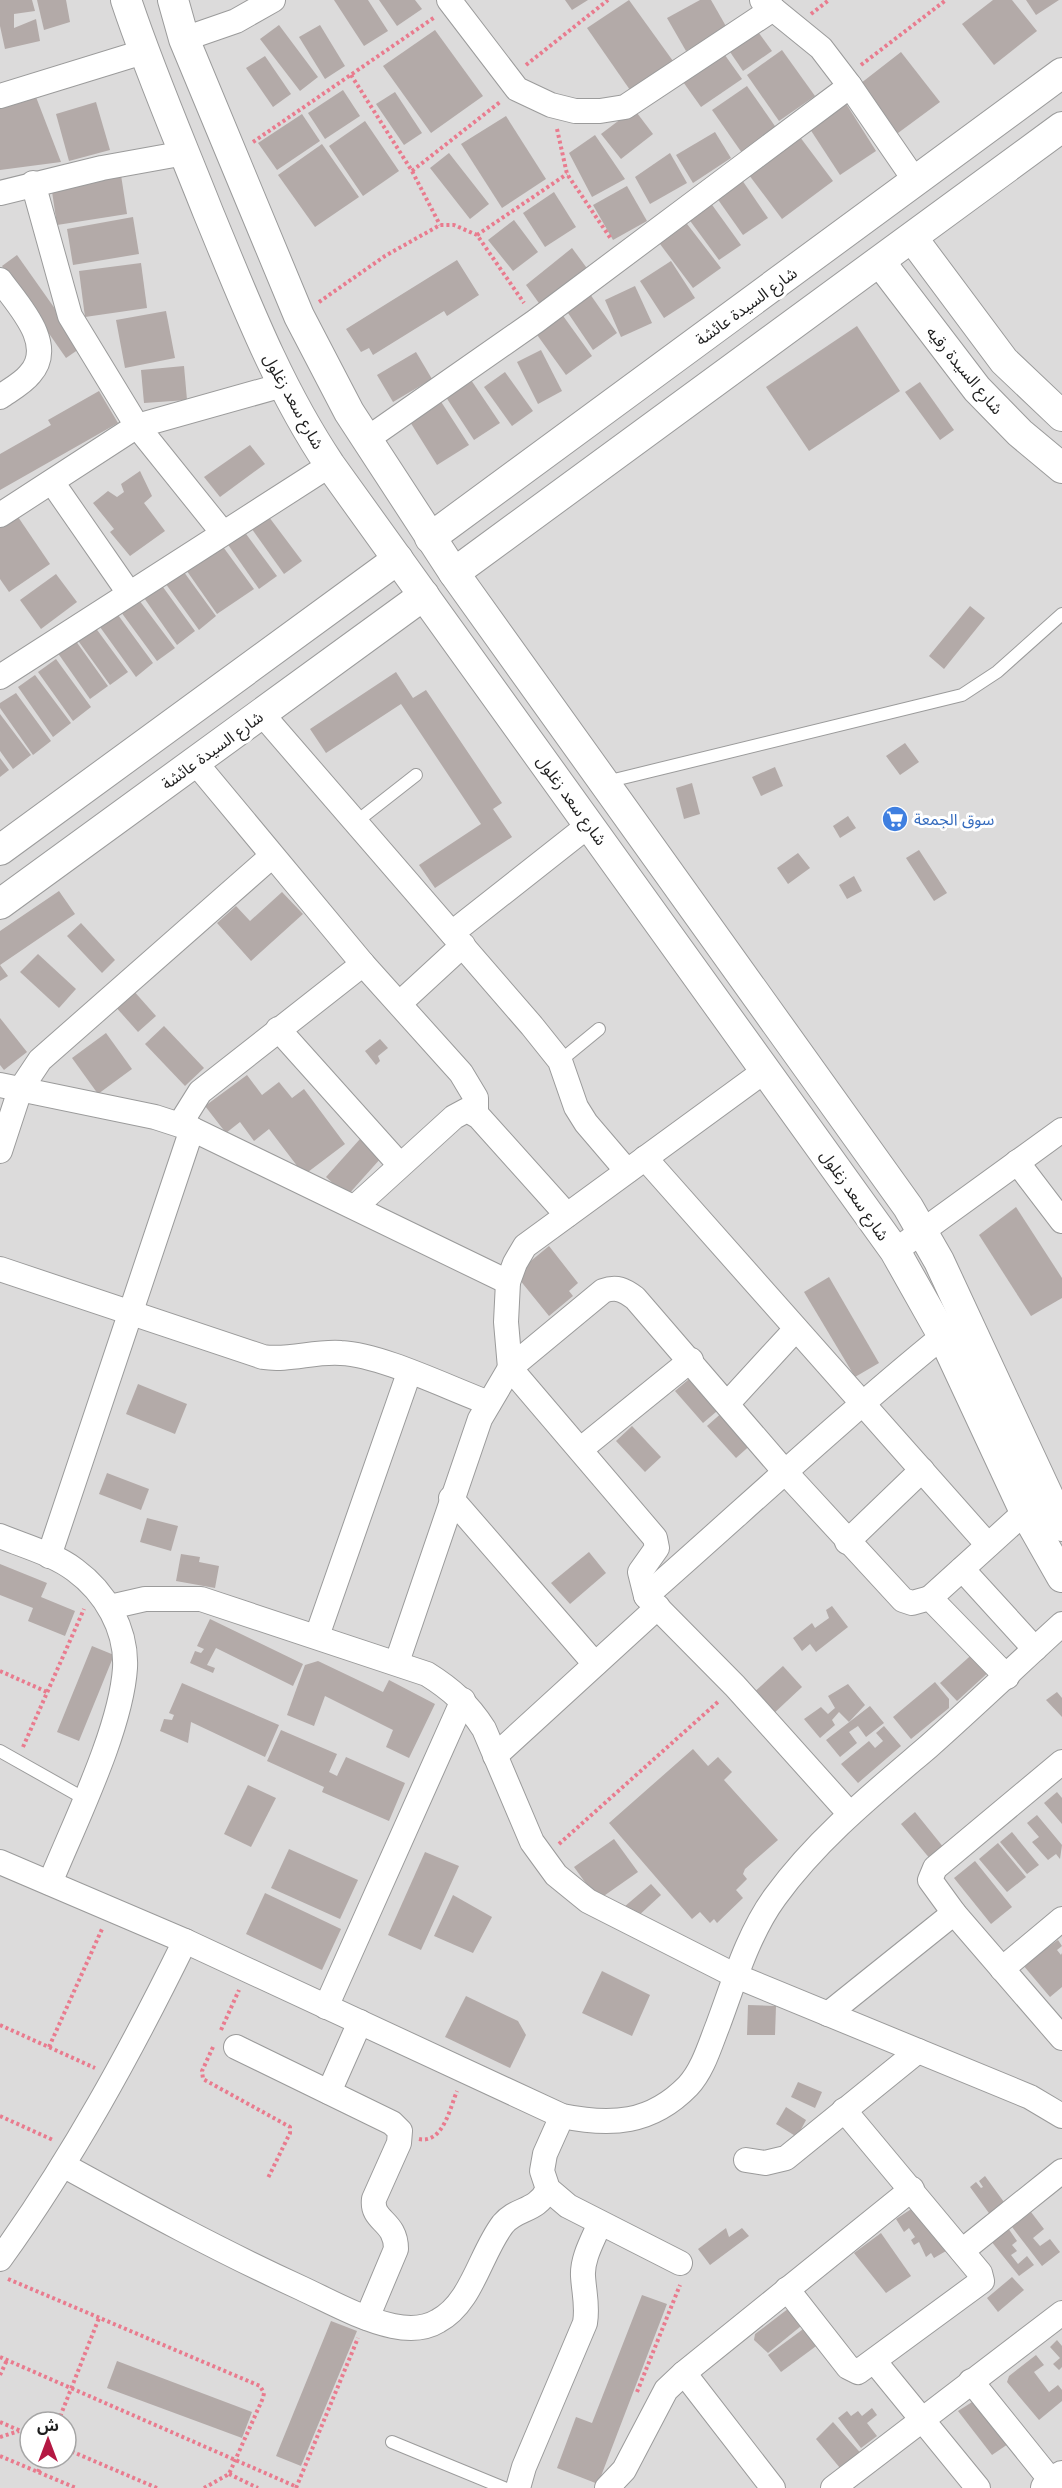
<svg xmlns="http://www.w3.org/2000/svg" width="1062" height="2488" viewBox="0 0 1062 2488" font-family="Quicksand,'Noto Sans Arabic',sans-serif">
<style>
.residential{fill:#dcdbdb;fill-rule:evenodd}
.building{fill:#b3aaa8}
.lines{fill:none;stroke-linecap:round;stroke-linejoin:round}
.service-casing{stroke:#9b9b9b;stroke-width:14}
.minor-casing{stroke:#9b9b9b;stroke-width:26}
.tertiary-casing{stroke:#9b9b9b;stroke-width:32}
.path{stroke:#e97b8e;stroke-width:4;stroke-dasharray:3 3;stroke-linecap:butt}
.service{stroke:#fff;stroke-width:12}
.minor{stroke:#fff;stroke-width:24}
.tertiary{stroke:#fff;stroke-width:30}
.labels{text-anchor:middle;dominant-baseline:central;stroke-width:6;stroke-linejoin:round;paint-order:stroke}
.street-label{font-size:16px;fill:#1e1e1e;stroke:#fff}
.shop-label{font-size:16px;fill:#366cbe;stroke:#fff;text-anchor:start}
</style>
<rect width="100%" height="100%" fill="#eee9e5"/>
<path class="residential" d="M0,0H1062V2488H0ZM30,2422H66V2458H30Z"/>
<g class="building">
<polygon points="0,0 32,0 35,11 14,14 14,28 36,19 40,41 5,49 0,26"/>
<polygon points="37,0 66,0 70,22 44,30"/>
<polygon points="334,0 368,0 388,31 364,46"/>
<polygon points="379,0 415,0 422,9 397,26"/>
<polygon points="565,0 588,0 572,10"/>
<polygon points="629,0 673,61 630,90 587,28"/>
<polygon points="700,0 711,0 727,28 686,51 667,18"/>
<polygon points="993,0 1012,0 1037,31 994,65 962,24"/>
<polygon points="1026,0 1059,0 1036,15"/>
<polygon points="279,25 318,77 300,91 260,39"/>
<polygon points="320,25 345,66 325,79 299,37"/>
<polygon points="756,29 772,51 743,71 728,49"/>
<polygon points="435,30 483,96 431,133 383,66"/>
<polygon points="782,50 815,96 779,121 747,75"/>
<polygon points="722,51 742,79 701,107 681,79"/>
<polygon points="901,52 940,102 894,136 856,87"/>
<polygon points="265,56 291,94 273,107 246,68"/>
<polygon points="747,86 777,129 742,153 712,110"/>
<polygon points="343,90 360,116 325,139 308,113"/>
<polygon points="395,92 422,133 404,145 376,104"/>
<polygon points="36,97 61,162 0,170 0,105"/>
<polygon points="96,102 110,150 69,161 56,114"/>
<polygon points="845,102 876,151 840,175 808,126"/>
<polygon points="634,109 653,134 621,159 601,134"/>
<polygon points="302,114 320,141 277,170 258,143"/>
<polygon points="506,116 546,179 502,208 461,144"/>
<polygon points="365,121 399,171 363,196 329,146"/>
<polygon points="715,132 731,158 693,183 676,155"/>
<polygon points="797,133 833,181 782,219 746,171"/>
<polygon points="595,135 625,179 592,197 569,153"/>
<polygon points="322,144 359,197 315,227 278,175"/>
<polygon points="449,153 489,204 470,219 430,168"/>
<polygon points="670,153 687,183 650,204 635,177"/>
<polygon points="121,175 127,214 57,225 51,185"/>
<polygon points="740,177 768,218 743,235 714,194"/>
<polygon points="627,186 647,221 613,240 593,205"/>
<polygon points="554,192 576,227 545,247 523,213"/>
<polygon points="710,202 741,245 719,260 688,218"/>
<polygon points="133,217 139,254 73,265 67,229"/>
<polygon points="514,220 538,252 513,271 488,240"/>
<polygon points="684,220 721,268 693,288 657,240"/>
<polygon points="572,248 589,271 541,306 526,285"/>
<polygon points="17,255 82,347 66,358 2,266"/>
<polygon points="457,260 479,295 447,316 444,311 373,355 369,348 361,352 346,329"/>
<polygon points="671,261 695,298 664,318 640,281"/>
<polygon points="141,263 147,308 85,317 79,271"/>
<polygon points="635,286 652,323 621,337 605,300"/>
<polygon points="590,294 617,333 593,350 566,310"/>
<polygon points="166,311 175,358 125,368 116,320"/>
<polygon points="561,313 592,356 566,375 535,332"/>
<polygon points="857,326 900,391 809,451 766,387"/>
<polygon points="541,350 562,391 538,404 517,362"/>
<polygon points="416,352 432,379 393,402 377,375"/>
<polygon points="184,366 187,400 144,403 141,370"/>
<polygon points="505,372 533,411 512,426 484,387"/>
<polygon points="467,374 500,423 474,440 442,391"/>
<polygon points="920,382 954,430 940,440 905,392"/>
<polygon points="99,391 118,423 0,490 0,454 51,425 48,420"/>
<polygon points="438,397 469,445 437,465 407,417"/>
<polygon points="250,445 265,464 220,497 204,477"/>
<polygon points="140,471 152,496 144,503 165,531 130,556 110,532 114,529 93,503 108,491 117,497 124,492 121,484"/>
<polygon points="14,511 50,564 9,592 0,579 0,521"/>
<polygon points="266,513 302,561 284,574 249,525"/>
<polygon points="241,527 277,576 259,589 224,539"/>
<polygon points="218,540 254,589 217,614 182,564"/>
<polygon points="181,568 216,616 199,630 163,580"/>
<polygon points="56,574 77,602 41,629 20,600"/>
<polygon points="160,583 195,631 177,645 142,595"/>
<polygon points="139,600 175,648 157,661 121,612"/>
<polygon points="970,606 985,618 944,669 929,656"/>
<polygon points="118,615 153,663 136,677 100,627"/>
<polygon points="92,623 128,672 110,685 74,635"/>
<polygon points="73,637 108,686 90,699 55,649"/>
<polygon points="56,659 91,707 73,721 38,672"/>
<polygon points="396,672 413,698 426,690 502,803 493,809 512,837 435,888 419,865 481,824 401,704 326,753 310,729"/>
<polygon points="35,675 71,723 53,737 18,687"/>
<polygon points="16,693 51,741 33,755 0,708 0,703"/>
<polygon points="0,714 31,755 13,769 0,751"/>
<polygon points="905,743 919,762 900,775 886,756"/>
<polygon points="0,758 9,770 0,777"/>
<polygon points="775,767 783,786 761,796 752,777"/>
<polygon points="692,783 700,814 684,819 676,788"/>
<polygon points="848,816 856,828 840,838 833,826"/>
<polygon points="919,850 947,893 934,901 906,858"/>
<polygon points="798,853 810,868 788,884 777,868"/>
<polygon points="854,876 862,891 847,899 839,885"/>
<polygon points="59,891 75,914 0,965 8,976 0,981 0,931"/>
<polygon points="282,892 303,914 251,961 217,923 236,906 250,921"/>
<polygon points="81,923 115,960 102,973 67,936"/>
<polygon points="38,954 76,989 59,1008 20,972"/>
<polygon points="132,989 156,1016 138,1032 114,1005"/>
<polygon points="0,1018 27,1052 4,1070 0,1065"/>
<polygon points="164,1026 204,1068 185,1086 145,1044"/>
<polygon points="106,1033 132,1069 98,1094 72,1058"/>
<polygon points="380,1039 388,1048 378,1056 380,1061 376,1065 365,1051"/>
<polygon points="247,1075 262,1095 279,1082 292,1098 304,1089 345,1144 304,1175 269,1129 254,1141 240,1122 226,1133 205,1106"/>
<polygon points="360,1139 381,1158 347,1196 326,1177"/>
<polygon points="1016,1207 1062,1278 1062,1298 1031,1316 979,1235"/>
<polygon points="549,1246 578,1283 569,1291 573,1296 549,1316 515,1274"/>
<polygon points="829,1277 879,1363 855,1377 804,1292"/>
<polygon points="695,1374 723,1406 703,1423 675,1391"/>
<polygon points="138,1384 187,1404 175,1434 126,1414"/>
<polygon points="725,1410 754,1442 736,1458 707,1426"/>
<polygon points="632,1426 661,1457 645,1472 616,1441"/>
<polygon points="107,1473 149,1489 141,1510 99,1494"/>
<polygon points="147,1518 178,1526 171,1551 140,1542"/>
<polygon points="589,1552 606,1573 570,1604 551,1583"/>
<polygon points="181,1554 200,1557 199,1562 219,1566 215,1588 176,1581"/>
<polygon points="0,1564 47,1583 41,1597 75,1611 65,1636 28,1621 33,1608 0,1595"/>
<polygon points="832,1606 848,1627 816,1652 810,1644 802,1651 793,1638 812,1623 815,1628 829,1618 826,1610"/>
<polygon points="210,1619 303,1664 293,1686 216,1648 207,1665 215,1668 213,1673 190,1663 195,1651 201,1653 204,1649 197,1646"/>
<polygon points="92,1646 114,1655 79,1741 57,1732"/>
<polygon points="977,1650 992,1669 957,1701 940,1683"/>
<polygon points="318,1661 383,1692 389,1680 435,1704 409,1758 386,1747 393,1730 325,1696 314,1726 287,1715 305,1665"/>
<polygon points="783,1666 802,1687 771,1716 751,1695"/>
<polygon points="935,1682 949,1699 949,1708 911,1739 893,1717"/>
<polygon points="182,1683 279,1725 265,1757 191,1722 188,1743 160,1731 164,1719 172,1720 174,1715 169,1713"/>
<polygon points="848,1684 865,1705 849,1722 839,1712 832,1720 835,1725 820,1738 804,1719 821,1707 828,1714 835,1708 828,1696"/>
<polygon points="1057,1692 1062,1698 1062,1717 1046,1700"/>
<polygon points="870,1706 884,1723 866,1737 858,1726 849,1732 857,1743 840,1757 826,1740"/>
<polygon points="884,1726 901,1746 858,1783 841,1764 869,1741 875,1748 883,1741 876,1733"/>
<polygon points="281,1730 337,1754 329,1772 337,1776 346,1757 405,1783 389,1821 322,1792 324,1787 267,1761"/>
<polygon points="693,1749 708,1766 718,1757 732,1772 724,1780 778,1840 745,1869 743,1874 747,1879 736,1890 743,1898 717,1923 714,1919 710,1923 700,1912 692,1919 609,1823"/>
<polygon points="248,1785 276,1798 251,1847 224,1834"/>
<polygon points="1057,1792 1062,1798 1062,1824 1044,1803"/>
<polygon points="915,1812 944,1848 931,1860 901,1824"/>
<polygon points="1037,1815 1062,1845 1060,1859 1056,1854 1048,1860 1032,1842 1039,1837 1027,1823"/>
<polygon points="1012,1832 1039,1865 1027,1874 1000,1842"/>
<polygon points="614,1839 638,1872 598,1900 574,1867"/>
<polygon points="998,1843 1026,1877 1007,1892 979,1859"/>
<polygon points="289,1849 358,1880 340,1919 271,1888"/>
<polygon points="425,1852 459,1866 421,1950 388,1935"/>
<polygon points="975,1861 1012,1907 991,1924 954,1878"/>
<polygon points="651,1884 661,1895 636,1918 624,1907"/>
<polygon points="265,1893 341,1929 322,1970 246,1934"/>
<polygon points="453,1895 492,1917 473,1953 434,1936"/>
<polygon points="1058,1940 1062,1946 1057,1950 1061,1955 1062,1953 1062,1987 1050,1997 1023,1965"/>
<polygon points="602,1971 650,1995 632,2036 582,2013"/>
<polygon points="466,1996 518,2021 526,2035 510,2068 445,2037"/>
<polygon points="748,2005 776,2006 775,2035 747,2035"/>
<polygon points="798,2082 822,2092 815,2108 791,2097"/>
<polygon points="786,2107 806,2120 797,2137 776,2124"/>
<polygon points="985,2176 1009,2209 994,2220 970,2187 976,2182 981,2188 983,2187 979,2181"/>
<polygon points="916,2206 946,2251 934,2258 931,2253 926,2257 919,2242 914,2245 911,2240 915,2237 909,2228 904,2232 896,2219"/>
<polygon points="1031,2212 1044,2229 1033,2238 1040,2246 1050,2239 1060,2252 1042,2266 1012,2227"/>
<polygon points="726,2228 729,2237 742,2228 749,2236 710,2265 698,2249"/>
<polygon points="1008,2228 1017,2241 1012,2245 1017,2251 1011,2255 1018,2264 1027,2256 1034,2265 1019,2276 991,2241"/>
<polygon points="881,2233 911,2276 886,2293 854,2253"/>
<polygon points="1012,2277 1024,2290 998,2312 987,2298"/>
<polygon points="642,2295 667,2304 598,2484 557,2468 576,2417 592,2423"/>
<polygon points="793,2305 806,2322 768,2353 754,2340 755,2334"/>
<polygon points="331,2321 357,2331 301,2466 276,2456"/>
<polygon points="810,2324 823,2341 781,2372 768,2355"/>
<polygon points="1057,2340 1062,2346 1062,2367 1059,2370 1053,2364 1060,2358 1050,2347"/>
<polygon points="1036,2355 1044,2365 1034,2372 1049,2392 1058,2385 1062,2390 1062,2401 1039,2420 1007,2382 1009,2376"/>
<polygon points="117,2361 252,2412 242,2438 107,2388"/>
<polygon points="980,2397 1011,2442 992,2455 958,2411"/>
<polygon points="872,2408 877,2415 867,2423 877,2436 861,2448 838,2418 847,2411 851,2416 858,2411 862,2416"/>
<polygon points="833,2422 865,2458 845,2474 816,2439"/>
</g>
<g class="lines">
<g class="service-casing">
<g id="service">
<polyline points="606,782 962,695 997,672 1062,614"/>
<polyline points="356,822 416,775"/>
<polyline points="560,1061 599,1029"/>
<polyline points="0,1751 85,1799"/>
<polyline points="392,2442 504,2488"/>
</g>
</g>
<g class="minor-casing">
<g id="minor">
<polyline points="449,0 517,89 551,105 575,111 600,111 625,107 773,9"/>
<polyline points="762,0 821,48 850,86 916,182"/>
<polyline points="184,39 236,21 273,0"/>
<polyline points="0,96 143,52"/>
<polyline points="33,183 70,316 137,426 223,533"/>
<polyline points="0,193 102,168 185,153"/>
<path d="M0,280C17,304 57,344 30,374C23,383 10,390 0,397"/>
<polyline points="367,439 536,321 850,86"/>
<polyline points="52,482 129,593"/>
<polyline points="0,515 137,426 283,385"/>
<polyline points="0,677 330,465"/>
<polyline points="262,714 532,1026 560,1061 576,1107 586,1123 627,1171"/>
<polyline points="195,762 363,964 461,1073 476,1098 476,1113"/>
<polyline points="452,933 589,825"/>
<polyline points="400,1003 463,945"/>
<polyline points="278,1029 400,1165"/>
<polyline points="766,1070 525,1246 515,1263 508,1282 506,1322 510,1368 655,1538 657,1548 640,1572 646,1596 735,1686 850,1814"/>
<polyline points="0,1085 155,1117 192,1129 508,1282"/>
<polyline points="180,1124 200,1092 363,964"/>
<polyline points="0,1151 20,1090 40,1060 272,856"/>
<polyline points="645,1158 988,1545"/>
<polyline points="1017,1162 1062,1221"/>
<polyline points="355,1207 454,1117 467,1110 479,1117 567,1215"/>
<polyline points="895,1251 1062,1130"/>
<path d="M0,1269L263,1357C289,1361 314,1351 341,1353C382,1355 448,1388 489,1403"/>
<polyline points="728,1403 796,1329"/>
<polyline points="581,1449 691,1360"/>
<polyline points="451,1498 595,1664"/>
<path d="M0,1536C24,1546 54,1554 75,1570C105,1592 127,1629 125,1668C121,1730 74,1824 50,1883"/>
<polyline points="847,1542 922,1470"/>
<polyline points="49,1556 192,1129"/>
<polyline points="962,1569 1035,1649"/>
<path d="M646,1596C745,1509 841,1419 943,1336"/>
<polyline points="930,1598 1025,1512"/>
<path d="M110,1607L145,1599H201L427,1674C451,1689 468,1704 484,1729L532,1842L556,1875L588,1901L736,1976L1030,2097L1062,2116"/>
<polyline points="317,1636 409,1373"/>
<path d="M397,1662L480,1419L510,1368L603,1291C617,1286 624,1290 635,1298L786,1473L903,1600L912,1603L930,1598L1007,1677"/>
<polyline points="495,1756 658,1607"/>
<polyline points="1062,1762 935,1868 930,1880 954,1913 1062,2038"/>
<path d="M0,1862L185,1941L562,2116C611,2126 651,2124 688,2086C703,2070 710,2045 718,2025C734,1982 748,1934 775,1897C817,1839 874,1793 928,1747C973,1707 1017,1665 1062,1624"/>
<polyline points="1002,1969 1062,1919"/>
<polyline points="326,2007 463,1700"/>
<polyline points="828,2014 954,1913"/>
<path d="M236,2047L392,2123L400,2131L399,2143L374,2199C371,2222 396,2220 396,2249L367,2318"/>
<polyline points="329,2092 360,2022"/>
<polyline points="562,2116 545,2154 542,2171 548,2189 568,2206 680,2263"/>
<polyline points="746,2160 765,2163 786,2158 918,2051"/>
<path d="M63,2165C141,2208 220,2251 301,2288C331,2302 361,2319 393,2326C408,2329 425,2329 438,2321C472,2303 480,2254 503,2224C517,2207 536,2213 548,2189"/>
<polyline points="962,2251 1062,2171"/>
<path d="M0,2259C72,2159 131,2051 185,1941"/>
<polyline points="787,2289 848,2367 858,2372 982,2281 980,2273 844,2110"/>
<polyline points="875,2362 978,2488"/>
<polyline points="684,2373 773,2488"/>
<polyline points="971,2381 1053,2483"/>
<path d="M518,2488L524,2467L585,2323C588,2306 584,2293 583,2276C582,2258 593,2240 600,2223"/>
<polyline points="607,2488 624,2470 666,2390 684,2373 912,2189"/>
<polyline points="833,2488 1062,2313"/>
</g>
</g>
<g class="tertiary-casing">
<g id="tertiary">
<path d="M126,0C150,72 180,141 208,212C244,299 277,386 330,465L895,1251L943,1336L1025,1512L1062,1577"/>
<polyline points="173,0 184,39 299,316 349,412 454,573 908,1207 939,1261 1062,1526"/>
<polyline points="913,239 1004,361 1062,416"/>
<polyline points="880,262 977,389 1020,433 1062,468"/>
<polyline points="430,538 1062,73"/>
<polyline points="454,573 1062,127"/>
<polyline points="0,850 398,559"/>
<polyline points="0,904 424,595"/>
<polyline points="1046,2488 1062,2476"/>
</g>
</g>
<g class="path">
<polyline points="811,14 829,0"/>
<polyline points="526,65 608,0"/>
<polyline points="861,65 946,0"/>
<polyline points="351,75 412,171 440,225"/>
<polyline points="557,129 567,174 611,239"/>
<polyline points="253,142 435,17"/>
<polyline points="412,171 500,102"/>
<polyline points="477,235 567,174"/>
<polyline points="319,302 385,256 440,225 454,225 477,235 524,303"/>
<polyline points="0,1671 47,1692"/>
<polyline points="23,1747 84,1609"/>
<polyline points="559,1844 719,1701"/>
<polyline points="0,2025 95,2068"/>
<polyline points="221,2030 239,1990"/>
<polyline points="49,2047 102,1929"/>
<polyline points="213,2047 202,2071 203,2079 290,2127 290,2133 268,2178"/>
<polyline points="0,2116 53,2140"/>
<path d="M419,2139C443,2144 450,2108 457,2091"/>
<polyline points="8,2279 260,2386 264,2393 263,2398 229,2474 204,2488"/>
<polyline points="0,2357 297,2487"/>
<polyline points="0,2375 7,2360"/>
<polyline points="637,2392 680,2285"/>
<polyline points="0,2422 30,2435"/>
<polyline points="58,2422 99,2318"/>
<polyline points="0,2437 19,2431"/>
<polyline points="66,2449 157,2488"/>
<polyline points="0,2456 76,2488"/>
<polyline points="38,2472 44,2458"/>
<polyline points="229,2474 258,2488"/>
<polyline points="296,2488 358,2338"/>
</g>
<use href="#service" class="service"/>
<use href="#minor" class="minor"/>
<use href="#tertiary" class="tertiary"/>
</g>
<defs>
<g id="supermarket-disc" transform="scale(1.35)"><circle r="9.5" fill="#3f7fe0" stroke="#fff"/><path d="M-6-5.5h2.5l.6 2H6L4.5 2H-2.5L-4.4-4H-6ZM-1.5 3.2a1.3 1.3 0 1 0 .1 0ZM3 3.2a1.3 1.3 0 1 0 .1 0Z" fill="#fff"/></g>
</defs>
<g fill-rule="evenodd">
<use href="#supermarket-disc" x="895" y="819"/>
</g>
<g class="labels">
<g class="street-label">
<text transform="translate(746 306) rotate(-36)">شارع السيدة عائشة</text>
<text transform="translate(965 370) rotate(50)">شارع السيدة رقيه</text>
<text transform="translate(294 401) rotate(61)">شارع سعد زغلول</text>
<text transform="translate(212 750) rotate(-36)">شارع السيدة عائشة</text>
<text transform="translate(572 800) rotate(54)">شارع سعد زغلول</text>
<text transform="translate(855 1195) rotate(55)">شارع سعد زغلول</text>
</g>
<g class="shop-label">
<text x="914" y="819">سوق الجمعة</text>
</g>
</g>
<g transform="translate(48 2440)"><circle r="28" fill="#ffffff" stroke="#a5a5a5" stroke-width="1.5"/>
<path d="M0-4.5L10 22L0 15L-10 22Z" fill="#b41843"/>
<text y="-9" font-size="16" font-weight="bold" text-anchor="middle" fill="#1e1e1e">ش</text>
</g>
</svg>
